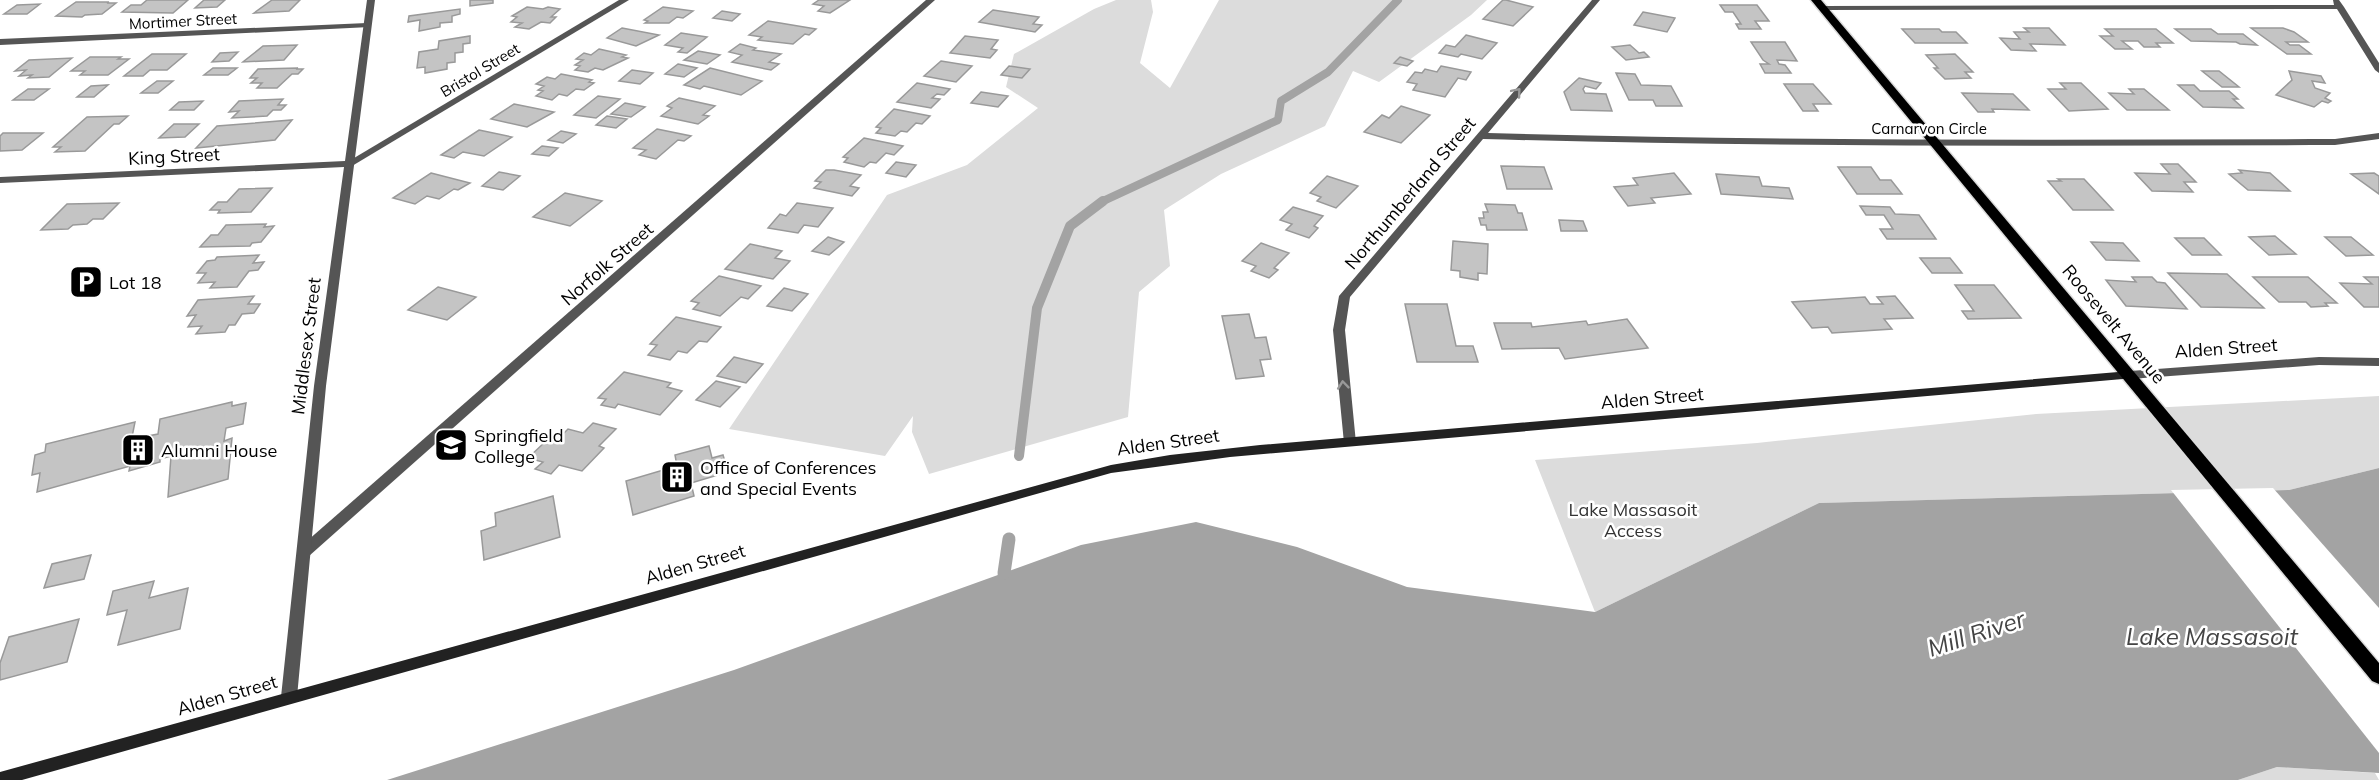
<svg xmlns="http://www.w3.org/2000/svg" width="2379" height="780" viewBox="0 0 2379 780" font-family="Mulish,sans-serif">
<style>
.green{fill:#dcdcdc}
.water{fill:#a3a3a3}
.pier{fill:#fff}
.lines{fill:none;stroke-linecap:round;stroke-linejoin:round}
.stream-far2{stroke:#a3a3a3;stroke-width:8}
.stream-far1{stroke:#a3a3a3;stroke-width:10}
.stream{stroke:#a3a3a3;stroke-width:13}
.building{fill:#c4c4c4;stroke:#999;stroke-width:1.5}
.primary-casing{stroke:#dbdbdb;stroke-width:3}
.minor{fill:#555;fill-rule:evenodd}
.tertiary{fill:#555;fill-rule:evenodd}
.secondary{fill:#222;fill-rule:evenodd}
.primary{fill:#000;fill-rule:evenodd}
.oneway{stroke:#999}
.labels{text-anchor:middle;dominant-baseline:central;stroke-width:5;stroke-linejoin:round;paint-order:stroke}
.far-street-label{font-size:15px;fill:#000;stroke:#fff}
.street-label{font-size:18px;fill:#000;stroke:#fff}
.poi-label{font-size:18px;fill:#000;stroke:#fff;text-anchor:start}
.park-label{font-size:18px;fill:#333;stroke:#fff}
.near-water-label{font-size:24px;font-style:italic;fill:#444;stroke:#fff}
</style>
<rect width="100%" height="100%" fill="#fff"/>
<g class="green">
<polygon points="1116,0 1151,0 1153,12 1140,63 1170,88 1219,0 1487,0 1471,15 1379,82 1353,71 1325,126 1221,174 1164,210 1170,266 1139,292 1128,417 929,474 912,432 913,416 885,456 729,429 887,195 967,165 1038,108 1006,87 1014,54 1094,9"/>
<polygon points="2379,396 2379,468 2289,490 1819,503 1595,612 1535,460 1757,443 2036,414"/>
<polygon points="2277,767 2375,773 2379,780 2238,780"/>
</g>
<polygon class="water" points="2379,468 2379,773 2277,767 2238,780 387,780 734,670 1081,545 1196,522 1297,547 1407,587 1595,612 1819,503 2289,490"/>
<polygon class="pier" points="2273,488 2379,608 2379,753 2171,490"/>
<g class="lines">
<polyline class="stream-far2" points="1101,202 1278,120 1281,101 1328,72 1398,0"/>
<polyline class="stream-far1" points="1019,456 1037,308 1070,226 1103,201"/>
<polyline class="stream" points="1004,573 1009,539"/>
</g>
<g class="building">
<polygon points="147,0 188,0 173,13 122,12 131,5 141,5"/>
<polygon points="204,0 225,0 217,7 195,8"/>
<polygon points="272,0 300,0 289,11 254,13"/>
<polygon points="470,0 493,0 493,3 470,6"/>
<polygon points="819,0 850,0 830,13 818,11 824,6 813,4"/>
<polygon points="1503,0 1506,0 1533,7 1513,26 1483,19"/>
<polygon points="76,2 109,2 107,3 116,3 102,14 85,15 82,17 56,16"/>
<polygon points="40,4 27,14 4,14 17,5"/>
<polygon points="1720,5 1757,5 1769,21 1755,21 1761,29 1739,29 1736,24 1741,24 1733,12 1725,12"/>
<polygon points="527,7 543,9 548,7 560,9 551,17 556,17 550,23 541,22 529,29 515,27 522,23 511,22 517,17 512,16"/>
<polygon points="663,7 693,11 683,18 677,17 669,23 645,23 648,21 644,20"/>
<polygon points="460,9 460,14 452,16 452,22 440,23 440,27 419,31 420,20 408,22 409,16"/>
<polygon points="993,10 1039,17 1033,24 1042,25 1035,32 979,22"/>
<polygon points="722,11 740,14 732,21 713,18"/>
<polygon points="1643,12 1675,18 1667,32 1634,25"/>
<polygon points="768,21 816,29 809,35 805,34 793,44 758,40 762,37 749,35"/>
<polygon points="622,28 659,35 636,46 607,38"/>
<polygon points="2024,28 2049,28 2065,45 2030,44 2036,51 2011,50 2000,38 2020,39 2014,32 2029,32"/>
<polygon points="2251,28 2283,28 2294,32 2308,42 2286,42 2290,45 2299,45 2311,54 2287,54"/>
<polygon points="1902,29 1939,29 1942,32 1956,32 1967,43 1915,43"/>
<polygon points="2105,29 2156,29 2173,43 2156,43 2160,47 2144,47 2138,41 2122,41 2132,49 2115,49 2100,36 2113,36"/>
<polygon points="2175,29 2211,29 2218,34 2243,34 2257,45 2240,44 2236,42 2191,41"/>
<polygon points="681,33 707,37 687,53 678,52 683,48 665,45"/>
<polygon points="1466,35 1497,43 1482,59 1461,54 1458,57 1439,53 1446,45 1455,47"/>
<polygon points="470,36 470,43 463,44 463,52 455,53 455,62 447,63 447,69 425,73 425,67 417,68 419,52 438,49 439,41"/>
<polygon points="965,36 998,40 991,49 997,50 990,58 950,53"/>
<polygon points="1751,42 1785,42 1797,61 1777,60 1779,64 1785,65 1791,73 1765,73 1760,64 1769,64 1763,60"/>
<polygon points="740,44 756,48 753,50 781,54 769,62 779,64 771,70 732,62 742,55 729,52"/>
<polygon points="297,45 284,60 243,62 263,46"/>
<polygon points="1630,45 1639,53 1644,52 1649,57 1626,60 1612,47"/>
<polygon points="599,49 626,55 622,57 628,58 603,70 595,68 588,72 575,70 580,66 575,65 583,60 576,59 584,53 591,55"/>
<polygon points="698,51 720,55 707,64 684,60"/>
<polygon points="238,52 229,61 212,62 220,53"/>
<polygon points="152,54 186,54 167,70 150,70 143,76 124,76"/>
<polygon points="1955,54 1973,72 1965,72 1971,78 1945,79 1934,68 1938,68 1926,55"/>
<polygon points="90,57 121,57 118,59 129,59 108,75 80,75 85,71 71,71"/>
<polygon points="1400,57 1413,61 1407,66 1394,63"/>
<polygon points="72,58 49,77 28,78 32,75 19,76 26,70 15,71 29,60"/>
<polygon points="941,61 972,66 956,82 924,76"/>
<polygon points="678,64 697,68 684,77 665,74"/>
<polygon points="1009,66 1030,69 1022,78 1001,75"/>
<polygon points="1441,66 1471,72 1466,80 1458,78 1445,97 1413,90 1417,84 1407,82 1415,72 1422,73 1425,69 1437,72"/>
<polygon points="213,68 237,68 228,75 204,75"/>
<polygon points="298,68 296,69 303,69 298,74 292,74 277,88 257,88 262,83 251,83 257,78 250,78 258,69"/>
<polygon points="710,68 762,81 741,95 704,86 700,89 684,85"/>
<polygon points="632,70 653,73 640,84 619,81"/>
<polygon points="2202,71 2219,71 2239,87 2222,87"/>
<polygon points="2289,71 2321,76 2325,83 2312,81 2315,88 2330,93 2325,98 2331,101 2328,103 2322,101 2314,107 2276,95 2292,80"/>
<polygon points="1616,73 1635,74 1641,85 1671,86 1682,106 1656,106 1653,100 1629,100"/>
<polygon points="561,74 592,80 589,82 594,83 584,90 576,89 567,96 559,94 552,100 536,96 543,91 538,90 544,86 536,84 547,77 555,79"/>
<polygon points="1579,78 1601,83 1596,89 1585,86 1583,89 1585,93 1606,94 1612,111 1571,110 1564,92"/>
<polygon points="157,81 173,81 158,93 141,93"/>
<polygon points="917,83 950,89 944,95 937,94 932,98 940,99 931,108 897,102"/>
<polygon points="2060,83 2081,83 2108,109 2069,111 2048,89 2066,89"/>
<polygon points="1784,84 1813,84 1831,104 1813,104 1818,111 1803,111"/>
<polygon points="108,85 94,97 77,97 91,86"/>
<polygon points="2178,85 2194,85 2200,91 2229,91 2238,99 2233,99 2243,108 2203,107"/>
<polygon points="28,89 49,89 34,100 13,100"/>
<polygon points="2129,89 2144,89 2169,110 2127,110 2109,93 2134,94"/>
<polygon points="981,92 1008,96 998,107 971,103"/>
<polygon points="1962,93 2013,94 2029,110 1992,109 1994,112 1978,112"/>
<polygon points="598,96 620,99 596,118 574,115"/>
<polygon points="679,98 715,106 703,115 709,116 698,124 661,116 672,108 667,106"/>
<polygon points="283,99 278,105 286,105 281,110 273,110 267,116 232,118 239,111 229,112 239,101"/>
<polygon points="203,101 194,110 170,110 179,102"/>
<polygon points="625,103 645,107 631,117 611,114"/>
<polygon points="514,104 554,112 527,127 491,119"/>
<polygon points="1401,106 1430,115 1401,143 1364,132 1382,115 1389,118"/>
<polygon points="894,109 930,116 922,124 916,123 907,132 901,131 895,136 876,133 881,128 876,127"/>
<polygon points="128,116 119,124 114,124 85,151 55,152 61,147 53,147 87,117"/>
<polygon points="607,116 627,119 616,128 596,125"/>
<polygon points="292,120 275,140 196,148 217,126"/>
<polygon points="174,124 199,124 185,137 159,138"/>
<polygon points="657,129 691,136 684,141 678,140 656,159 639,155 646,150 633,148"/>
<polygon points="479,130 512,137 484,156 463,152 454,158 441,155"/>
<polygon points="561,131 576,134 563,143 548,140"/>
<polygon points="3,133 43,133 22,150 0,151 0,136"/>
<polygon points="864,138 903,146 894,155 886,153 876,163 870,162 864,167 844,162 848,158 843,157"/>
<polygon points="542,146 558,148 549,156 532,154"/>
<polygon points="896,162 916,165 906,177 886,173"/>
<polygon points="2161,164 2178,164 2196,182 2184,182 2193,192 2152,191 2135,173 2170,174"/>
<polygon points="1501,166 1544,167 1552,189 1507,189"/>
<polygon points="1838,167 1871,167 1880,180 1891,180 1902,194 1857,194"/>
<polygon points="826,170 834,170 861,175 850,186 859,188 852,196 814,188 821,182 815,181"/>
<polygon points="2239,170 2270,173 2290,191 2248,190 2229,174 2242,173"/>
<polygon points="499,172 520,176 503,190 482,186"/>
<polygon points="431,173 470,183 458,190 454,189 439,199 427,196 415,204 393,198"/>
<polygon points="1674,173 1691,194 1651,198 1655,203 1628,206 1614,187 1638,185 1633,178"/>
<polygon points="2374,173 2379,176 2379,194 2351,174"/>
<polygon points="1716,174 1759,177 1762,186 1789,188 1793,199 1721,194"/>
<polygon points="1327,176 1358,186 1336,208 1317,201 1321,197 1310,193"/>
<polygon points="2058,179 2084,179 2113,210 2073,210 2048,181 2061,181"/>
<polygon points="272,188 251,212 218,213 220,210 210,210 218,202 227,202 239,189"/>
<polygon points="565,193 602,201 570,226 533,217"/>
<polygon points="119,203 103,219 93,219 87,224 73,225 68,229 41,230 67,204"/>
<polygon points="797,203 833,208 818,227 804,225 798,233 768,228 780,214 786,216"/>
<polygon points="1485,204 1515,205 1518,213 1522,213 1527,230 1487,230 1486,225 1481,225 1479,218 1484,218 1483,212 1488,212"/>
<polygon points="1860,206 1890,207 1895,214 1919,215 1936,239 1887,239 1880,229 1893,229 1884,215 1866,215"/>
<polygon points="1293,207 1323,216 1314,226 1318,228 1309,238 1286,230 1292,224 1280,220"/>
<polygon points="1559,220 1583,221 1587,231 1561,231"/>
<polygon points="266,224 264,227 274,226 261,242 252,243 250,246 200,247 211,235 218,235 226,225"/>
<polygon points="2275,236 2296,254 2269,255 2249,237"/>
<polygon points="828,237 844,242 829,255 812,251"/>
<polygon points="2325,237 2351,237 2373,255 2346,256"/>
<polygon points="2175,238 2204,238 2221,255 2192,255"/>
<polygon points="1453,241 1488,244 1487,274 1478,273 1478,280 1460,277 1460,271 1451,270"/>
<polygon points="2091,242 2123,243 2139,261 2106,260"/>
<polygon points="1261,243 1289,253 1274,268 1278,270 1269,278 1251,271 1256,266 1242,261"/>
<polygon points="750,244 782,251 775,258 790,261 773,279 725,269"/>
<polygon points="259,255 253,263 264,262 258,270 249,271 237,287 210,288 215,282 198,283 206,273 197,273 207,261 215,260 217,257"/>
<polygon points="1920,258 1950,258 1962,273 1932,273"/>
<polygon points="2168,273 2227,274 2264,308 2201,307"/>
<polygon points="719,276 761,286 748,299 741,297 720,316 693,309 699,303 691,301"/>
<polygon points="2132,277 2152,277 2157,282 2165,283 2187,309 2126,306 2106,280 2136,282"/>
<polygon points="2253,277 2308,277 2337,303 2325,303 2328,306 2311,307 2306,302 2279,302"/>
<polygon points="2364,277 2379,277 2379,307 2364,307 2340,283 2372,284"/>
<polygon points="1955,285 1994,285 2021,318 1968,319 1962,311 1974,311"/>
<polygon points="438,287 476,297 447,320 408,310"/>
<polygon points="784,288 808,294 792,311 767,306"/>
<polygon points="254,296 248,304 260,304 254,313 242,314 235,325 229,325 225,332 196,334 202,326 188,327 196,315 187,316 198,300"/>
<polygon points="1895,296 1913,318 1884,319 1892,329 1832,333 1828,327 1812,328 1792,302 1865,297 1870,304 1883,304 1877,297"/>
<polygon points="1405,304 1447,304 1456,346 1473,346 1478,362 1417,362"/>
<polygon points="1249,314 1255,338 1266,337 1271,359 1260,360 1264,376 1236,379 1222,316"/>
<polygon points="676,317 721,327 707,342 699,341 687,353 678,351 670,360 648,355 657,345 650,344"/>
<polygon points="1627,319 1648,348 1565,359 1559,348 1502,349 1494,323 1531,323 1532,327 1586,321 1588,325"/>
<polygon points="734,357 763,364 746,383 717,376"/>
<polygon points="624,372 671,383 667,387 682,391 660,415 618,404 615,408 601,405 606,399 598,398"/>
<polygon points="716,381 740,387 720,407 696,400"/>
<polygon points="232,402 232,406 246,403 243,424 226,428 224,441 232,438 228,479 168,497 171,456 160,459 160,462 129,471 130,466 37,492 40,473 32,475 35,455 45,452 46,444 135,422 130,447 147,443 148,436 158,434 160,419"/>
<polygon points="593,423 616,429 599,446 604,448 582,471 559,465 551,474 535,469 543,462 528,458 547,440 555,442 568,429 583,433"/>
<polygon points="709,446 712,458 723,455 728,472 691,483 694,496 633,515 626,481 677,466 675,455"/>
<polygon points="553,496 560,537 484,560 481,531 496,526 495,513"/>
<polygon points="91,555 84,579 44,588 52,564"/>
<polygon points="154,581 149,598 188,588 180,629 118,645 127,610 107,615 113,591"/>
<polygon points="79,619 67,662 0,680 0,663 9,637"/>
</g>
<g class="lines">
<g class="primary-casing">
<polygon id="primary" points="1811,0 1821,0 2379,663 2379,684 2372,681"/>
</g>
<g class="minor">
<polygon points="619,0 629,0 352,166 349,167 344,164"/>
<polygon points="926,0 935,0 309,556 304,557 299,556 297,552 299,548"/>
<path d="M1592,0H1600L1488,133C1770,141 2053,140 2335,139L2379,133V139L2335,145C2051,146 1767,147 1483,139L1350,297L1345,330L1356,443L1354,446H1346L1344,443L1333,330L1339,296Z"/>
<polygon points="2333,0 2339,0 2344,7 2379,63 2379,73 2375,70 2337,9 1823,10 1819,8 1823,6 2334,5"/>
<polygon points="367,23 371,25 370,27 0,45 0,39"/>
</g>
<g class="tertiary">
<polygon points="367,0 375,0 326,386 297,697 294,701 289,703 284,701 281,697 314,386 344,167 0,183 0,177 345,161"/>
<polygon points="2319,357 2379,358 2379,366 2319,365 2130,379 2124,375 2130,371"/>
</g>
<polygon class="secondary" points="2130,371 2136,375 2134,378 1230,457 1111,473 22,780 0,780 0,772 1111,465 1170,455 1260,445"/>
<use href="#primary" class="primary"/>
</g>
<defs><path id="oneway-chevron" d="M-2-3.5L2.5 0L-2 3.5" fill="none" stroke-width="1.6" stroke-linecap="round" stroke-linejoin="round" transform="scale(1.5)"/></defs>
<g class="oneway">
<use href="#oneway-chevron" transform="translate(1517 92) rotate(-50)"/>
<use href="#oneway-chevron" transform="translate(1343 385) rotate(-96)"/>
</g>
<defs>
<g id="parking-square" transform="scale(1.725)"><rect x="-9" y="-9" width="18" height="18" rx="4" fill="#000" stroke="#fff"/><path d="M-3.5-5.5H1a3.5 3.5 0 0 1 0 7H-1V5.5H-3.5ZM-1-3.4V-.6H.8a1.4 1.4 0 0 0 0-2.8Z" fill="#fff"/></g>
<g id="university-square" transform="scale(1.725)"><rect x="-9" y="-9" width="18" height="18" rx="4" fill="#000" stroke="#fff"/><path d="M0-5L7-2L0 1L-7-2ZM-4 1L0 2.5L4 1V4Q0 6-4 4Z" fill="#fff"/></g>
<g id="building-square" transform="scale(1.725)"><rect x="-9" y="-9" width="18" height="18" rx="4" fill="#000" stroke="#fff"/><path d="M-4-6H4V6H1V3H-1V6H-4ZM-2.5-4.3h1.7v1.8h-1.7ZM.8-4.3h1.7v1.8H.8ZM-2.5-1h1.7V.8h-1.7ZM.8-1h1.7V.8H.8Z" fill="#fff"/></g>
</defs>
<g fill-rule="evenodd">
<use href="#parking-square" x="86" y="282"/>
<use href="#university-square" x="451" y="445"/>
<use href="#building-square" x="138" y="450"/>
<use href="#building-square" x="677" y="477"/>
</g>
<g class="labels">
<g class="far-street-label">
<text transform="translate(183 21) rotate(-3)">Mortimer Street</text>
<text transform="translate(480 70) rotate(-31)">Bristol Street</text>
<text x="1929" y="128">Carnarvon Circle</text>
</g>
<g class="street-label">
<text transform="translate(174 156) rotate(-3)">King Street</text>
<text transform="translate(1410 193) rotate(-50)">Northumberland Street</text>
<text transform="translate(607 264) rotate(-41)">Norfolk Street</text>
<text transform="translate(2114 324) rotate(50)">Roosevelt Avenue</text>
<text transform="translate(306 346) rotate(-83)">Middlesex Street</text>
<text transform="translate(2226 348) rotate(-4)">Alden Street</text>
<text transform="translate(1652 398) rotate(-5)">Alden Street</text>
<text transform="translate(1168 442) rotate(-8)">Alden Street</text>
<text transform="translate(695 564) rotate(-16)">Alden Street</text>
<text transform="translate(227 695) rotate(-16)">Alden Street</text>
</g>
<g class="poi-label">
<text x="109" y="282">Lot 18</text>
<text x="474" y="435">Springfield<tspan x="474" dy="21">College</tspan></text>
<text x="161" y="450">Alumni House</text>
<text x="700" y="467">Office of Conferences<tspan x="700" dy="21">and Special Events</tspan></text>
</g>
<g class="park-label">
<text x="1633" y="509">Lake Massasoit<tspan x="1633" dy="21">Access</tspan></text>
</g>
<g class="near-water-label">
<text transform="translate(1976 633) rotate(-18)">Mill River</text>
<text x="2212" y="636">Lake Massasoit</text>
</g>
</g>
</svg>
